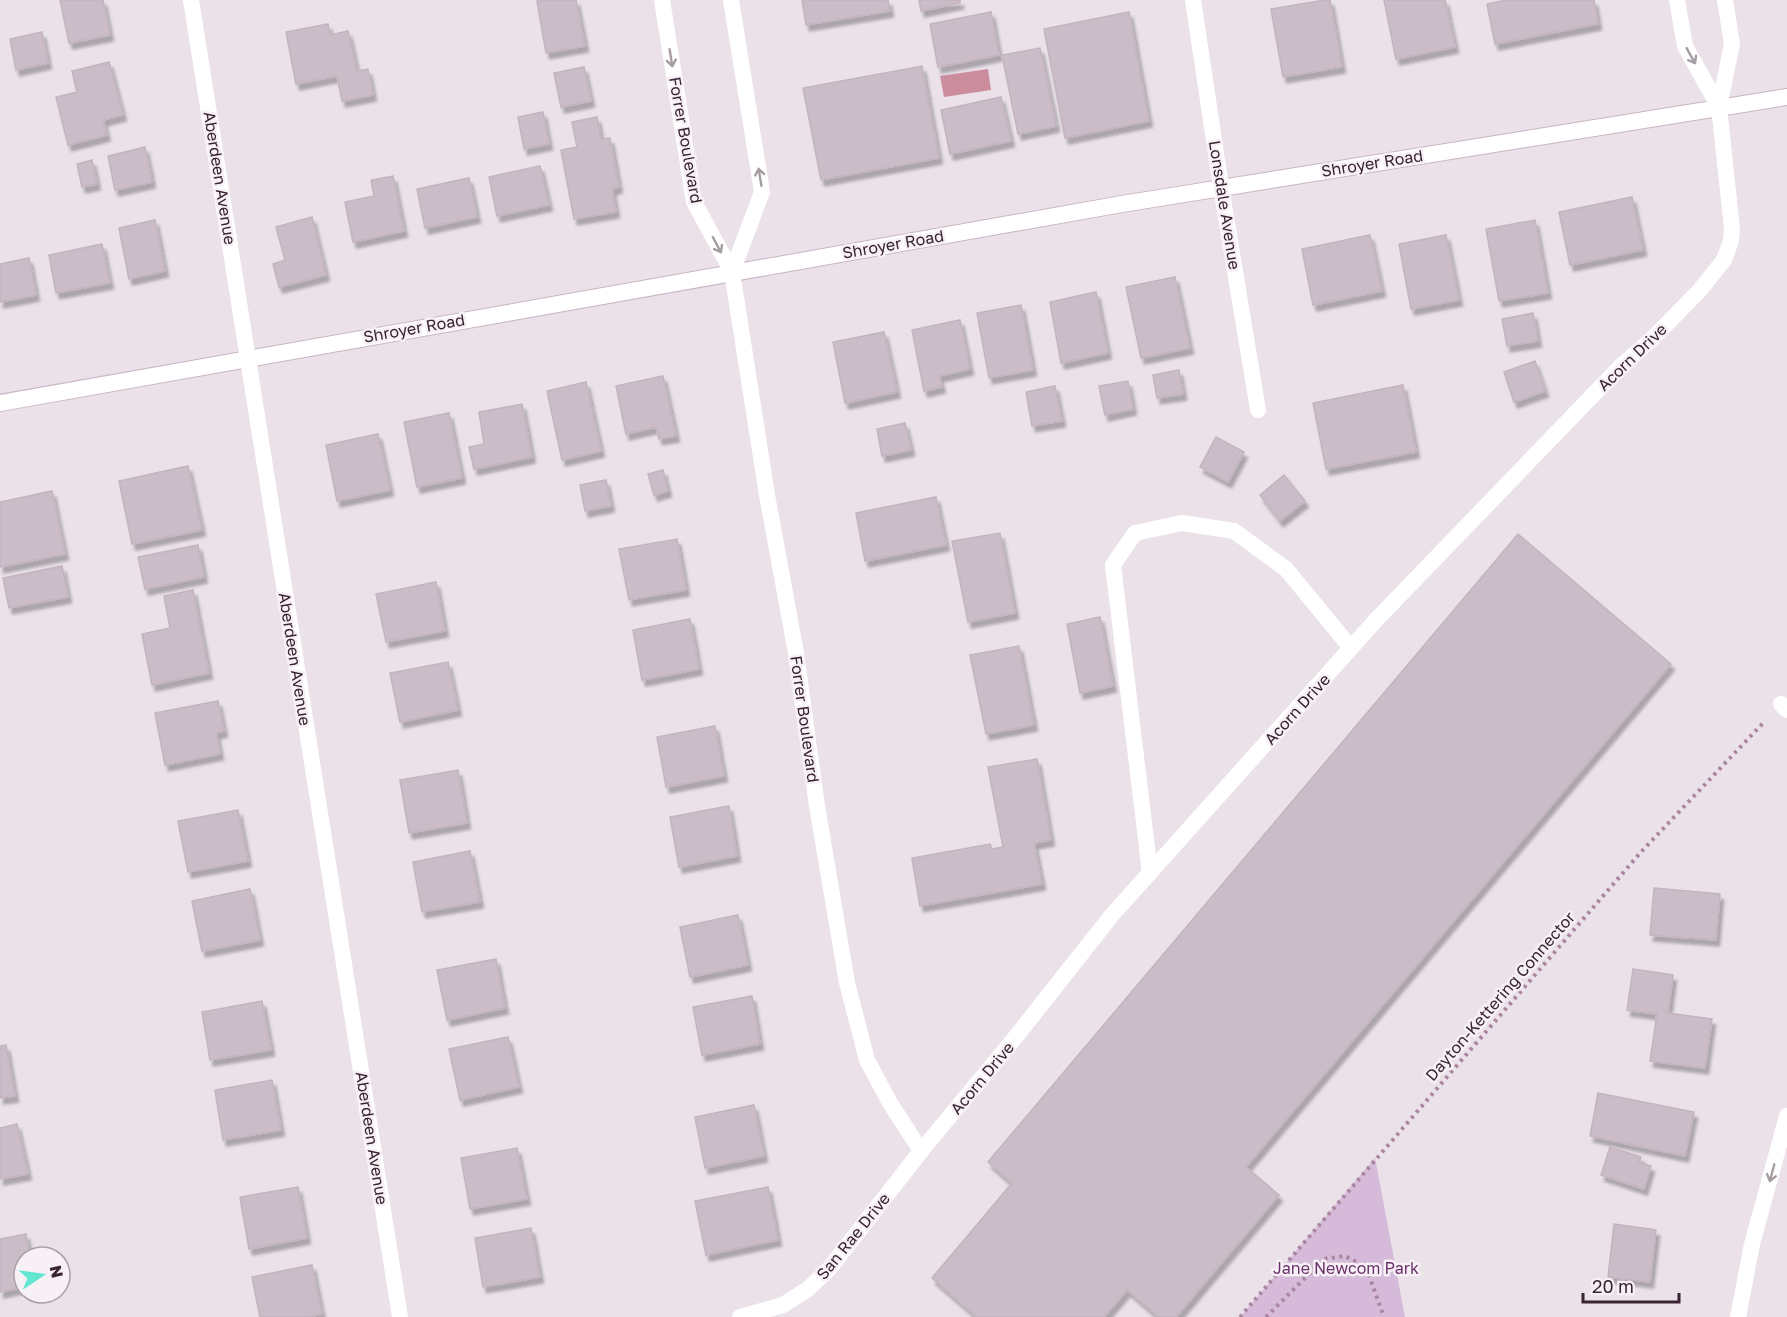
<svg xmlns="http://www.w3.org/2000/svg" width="1787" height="1317" viewBox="0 0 1787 1317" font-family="'Golos Text',sans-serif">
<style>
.green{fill:#d5bbd9}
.water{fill:#cb8d9d}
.building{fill:#cabdc8;stroke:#c3b4c0;stroke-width:1.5;filter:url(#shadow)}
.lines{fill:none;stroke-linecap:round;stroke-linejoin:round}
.secondary-casing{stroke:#c9b5c4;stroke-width:18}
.path{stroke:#ab84a0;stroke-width:4;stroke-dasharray:3 4.5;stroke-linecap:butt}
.service{stroke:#fff;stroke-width:16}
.minor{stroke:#fff;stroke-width:16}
.secondary{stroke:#fff;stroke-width:16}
.oneway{stroke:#a69ca3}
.labels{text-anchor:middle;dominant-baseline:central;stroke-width:5;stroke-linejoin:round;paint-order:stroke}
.street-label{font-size:16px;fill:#392332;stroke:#f7f1f6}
.park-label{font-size:16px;fill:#6b306c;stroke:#f7f1f6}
</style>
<defs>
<filter id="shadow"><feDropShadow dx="3.5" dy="6" stdDeviation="1.5" flood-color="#0004"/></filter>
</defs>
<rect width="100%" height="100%" fill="#eae1e9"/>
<polygon class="green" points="1375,1158 1405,1317 1240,1317"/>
<polygon class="water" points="988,69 991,90 944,97 940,76"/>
<g class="building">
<polygon points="60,0 103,0 110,35 69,43"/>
<polygon points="543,0 576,0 585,46 546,53 537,1"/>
<polygon points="802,0 888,0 890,11 806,25"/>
<polygon points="919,0 960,0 960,3 921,11"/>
<polygon points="1325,0 1330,0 1342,67 1283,77 1271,9"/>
<polygon points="1384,0 1445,0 1455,47 1396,59"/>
<polygon points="1506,0 1594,0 1598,24 1495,44 1487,4"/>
<polygon points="991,12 999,55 938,67 930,24"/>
<polygon points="1129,12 1149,121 1065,138 1044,29"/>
<polygon points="328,24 330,35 348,31 357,71 368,69 373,95 342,101 337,76 296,84 286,32"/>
<polygon points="42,32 48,63 16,70 10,39"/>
<polygon points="1040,48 1056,126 1018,134 1002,55"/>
<polygon points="109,62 123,115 103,120 107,135 68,145 56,97 77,92 72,71"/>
<polygon points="922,66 939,158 821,180 803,88"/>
<polygon points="584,67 591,101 561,107 554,73"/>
<polygon points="1001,97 1011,141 950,154 941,110"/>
<polygon points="543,112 549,144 524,149 518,117"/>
<polygon points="597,117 601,139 610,138 619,187 612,189 616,212 574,219 561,150 577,147 572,122"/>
<polygon points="145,147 152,182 115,190 108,156"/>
<polygon points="92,160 97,184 82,187 77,164"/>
<polygon points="540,166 549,205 497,216 489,177"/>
<polygon points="393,176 404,231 353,242 345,202 374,196 371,180"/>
<polygon points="469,178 477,217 425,228 417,189"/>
<polygon points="1632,197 1643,250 1570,265 1559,212"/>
<polygon points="312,217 326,275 279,287 273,264 285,260 276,227"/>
<polygon points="155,220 165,271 129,279 119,228"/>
<polygon points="1535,220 1548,293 1499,301 1486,229"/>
<polygon points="1370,235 1382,291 1313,305 1302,249"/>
<polygon points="1446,235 1459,300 1411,309 1399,244"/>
<polygon points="102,244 110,283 56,293 49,255"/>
<polygon points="29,258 36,295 0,302 0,264"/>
<polygon points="1175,277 1190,348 1141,358 1126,287"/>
<polygon points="1096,292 1108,353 1061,363 1050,302"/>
<polygon points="1021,305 1033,370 989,378 977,313"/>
<polygon points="1533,313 1538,341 1507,346 1502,319"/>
<polygon points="960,320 970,369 939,376 942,387 924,391 912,330"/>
<polygon points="884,332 897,392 845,403 833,342"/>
<polygon points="1535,361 1545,391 1514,402 1504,372"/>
<polygon points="1179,370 1183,394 1157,398 1153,375"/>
<polygon points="663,376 676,436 659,439 656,427 626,434 616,386"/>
<polygon points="1128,381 1133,409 1105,415 1099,386"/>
<polygon points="586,382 601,451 562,460 547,391"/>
<polygon points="1403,385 1416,452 1326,469 1313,403"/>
<polygon points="1055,386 1062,421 1032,426 1026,392"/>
<polygon points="522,404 532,457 474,469 469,447 484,444 479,412"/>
<polygon points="449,413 462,478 417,487 404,422"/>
<polygon points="905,423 911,450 882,456 877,429"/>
<polygon points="378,434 390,490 337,501 326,445"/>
<polygon points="1216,437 1244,452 1228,482 1200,467"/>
<polygon points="188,466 202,530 132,544 119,481"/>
<polygon points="663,470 668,491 654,495 648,474"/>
<polygon points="1284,475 1305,501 1280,521 1260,495"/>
<polygon points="606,480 611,506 585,511 580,485"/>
<polygon points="52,491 65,554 0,567 0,502"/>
<polygon points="936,497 946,545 865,561 856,513"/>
<polygon points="1000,533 1015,613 968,622 952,541"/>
<polygon points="1518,534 1671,664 1246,1167 1279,1195 1176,1317 1159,1317 1127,1290 1104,1317 977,1317 932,1278 1012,1183 988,1162"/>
<polygon points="677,539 686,590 629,600 619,549"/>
<polygon points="198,545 204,577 145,589 138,557"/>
<polygon points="62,566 68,597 9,608 3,578"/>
<polygon points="436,582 445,631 386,642 376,594"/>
<polygon points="193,590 209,673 152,685 142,634 170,628 164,596"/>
<polygon points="1100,617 1113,686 1080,693 1067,624"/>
<polygon points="690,619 699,669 642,680 633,630"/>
<polygon points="1019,646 1034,725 986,734 970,655"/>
<polygon points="448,662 458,710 400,722 390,673"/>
<polygon points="218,701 224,731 216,733 220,754 165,765 155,713"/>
<polygon points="715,726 724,776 666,787 657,737"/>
<polygon points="1037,759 1051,840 1034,843 1042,884 920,906 912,858 990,844 992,849 1003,847 988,767"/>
<polygon points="458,770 467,823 409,833 400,780"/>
<polygon points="729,806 737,856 679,867 670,817"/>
<polygon points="238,810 248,861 188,872 178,821"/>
<polygon points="470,851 480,902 422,912 413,862"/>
<polygon points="1654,888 1720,894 1716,940 1650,935"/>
<polygon points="250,889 260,940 202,951 192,901"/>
<polygon points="738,915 748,965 690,977 680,927"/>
<polygon points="496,959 505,1008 447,1020 437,970"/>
<polygon points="1633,969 1673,975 1668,1013 1712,1019 1705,1068 1650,1061 1657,1014 1627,1010"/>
<polygon points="752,996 760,1044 702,1055 693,1007"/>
<polygon points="262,1001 271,1050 210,1060 202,1012"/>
<polygon points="508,1037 519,1087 460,1100 449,1049"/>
<polygon points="6,1045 15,1096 0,1098 0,1046"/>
<polygon points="272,1080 281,1130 223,1140 215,1090"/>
<polygon points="1598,1093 1694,1112 1685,1156 1590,1136"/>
<polygon points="754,1105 764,1156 705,1168 695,1117"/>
<polygon points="17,1124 28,1174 0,1179 0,1128"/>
<polygon points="1610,1147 1641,1157 1639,1162 1651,1166 1644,1189 1601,1175"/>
<polygon points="517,1148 527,1199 470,1209 461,1158"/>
<polygon points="298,1187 307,1238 249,1249 240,1197"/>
<polygon points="768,1187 778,1240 706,1255 695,1201"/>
<polygon points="1614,1224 1656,1230 1650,1282 1608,1277"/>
<polygon points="531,1228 540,1277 483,1287 475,1238"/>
<polygon points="26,1234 30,1257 24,1257 24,1287 0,1292 0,1239"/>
<polygon points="312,1265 322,1314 309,1317 260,1317 252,1277"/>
</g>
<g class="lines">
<g class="secondary-casing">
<polyline id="secondary" points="0,403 1122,204 1787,97"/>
</g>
<g class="path">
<polyline points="1240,1317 1641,852 1765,721"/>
<polyline points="1266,1317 1324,1259 1345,1256 1366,1267 1384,1317"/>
</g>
<polyline class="service" points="1781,704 1787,710"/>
<g class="minor">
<polyline points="191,0 400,1317"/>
<polyline points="662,0 694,202 732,272 767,495 796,653 817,806 847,983 867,1060 890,1103 921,1151"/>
<polyline points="731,0 762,192 732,272"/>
<polyline points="1193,0 1221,187 1258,410"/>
<polyline points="1677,0 1685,46 1719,107"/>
<polyline points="1150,873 1113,565 1135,533 1182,523 1234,531 1286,569 1351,648"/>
<polyline points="740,1317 783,1305 808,1289 829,1269 921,1151 1014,1039 1112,915 1376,620 1622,365 1651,340 1699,291 1724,260 1731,241 1732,229 1719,107 1732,44 1725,0"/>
<polyline points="1738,1317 1752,1244 1787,1116"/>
</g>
<use href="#secondary" class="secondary"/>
</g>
<defs><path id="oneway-shaft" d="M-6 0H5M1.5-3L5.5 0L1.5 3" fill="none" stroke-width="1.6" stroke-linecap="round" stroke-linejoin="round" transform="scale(1.5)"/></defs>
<g class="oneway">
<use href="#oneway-shaft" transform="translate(1691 56) rotate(61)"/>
<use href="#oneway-shaft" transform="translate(671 58) rotate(81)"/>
<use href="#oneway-shaft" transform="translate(760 177) rotate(-99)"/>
<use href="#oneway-shaft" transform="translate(717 245) rotate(62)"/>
<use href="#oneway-shaft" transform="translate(1772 1173) rotate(105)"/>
</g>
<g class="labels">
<g class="street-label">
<text transform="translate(686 140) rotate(80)">Forrer Boulevard</text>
<text transform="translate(1372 163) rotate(-9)">Shroyer Road</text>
<text transform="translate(220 178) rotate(81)">Aberdeen Avenue</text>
<text transform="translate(1225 205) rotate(81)">Lonsdale Avenue</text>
<text transform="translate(893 244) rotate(-10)">Shroyer Road</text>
<text transform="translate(414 328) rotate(-10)">Shroyer Road</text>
<text transform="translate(1632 357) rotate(-44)">Acorn Drive</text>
<text transform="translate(295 659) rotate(81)">Aberdeen Avenue</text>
<text transform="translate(1297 709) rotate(-48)">Acorn Drive</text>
<text transform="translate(805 719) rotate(82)">Forrer Boulevard</text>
<text transform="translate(1500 996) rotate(-49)">Dayton-Kettering Connector</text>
<text transform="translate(982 1078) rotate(-50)">Acorn Drive</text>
<text transform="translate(372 1138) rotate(81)">Aberdeen Avenue</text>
<text transform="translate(853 1236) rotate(-51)">San Rae Drive</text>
</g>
<g class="park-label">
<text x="1346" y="1268">Jane Newcom Park</text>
</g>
</g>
<g transform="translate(42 1275) rotate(77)"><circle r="28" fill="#f7f1f6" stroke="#ab9fa8" stroke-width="1.5"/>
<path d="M0-4.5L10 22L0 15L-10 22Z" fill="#63e6d0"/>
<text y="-9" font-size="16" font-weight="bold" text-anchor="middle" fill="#392332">N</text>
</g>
<path d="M1583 1293v9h96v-9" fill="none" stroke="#392332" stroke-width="3"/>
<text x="1592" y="1293" font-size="18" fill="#392332" stroke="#f7f1f6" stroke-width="4.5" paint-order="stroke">20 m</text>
</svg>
